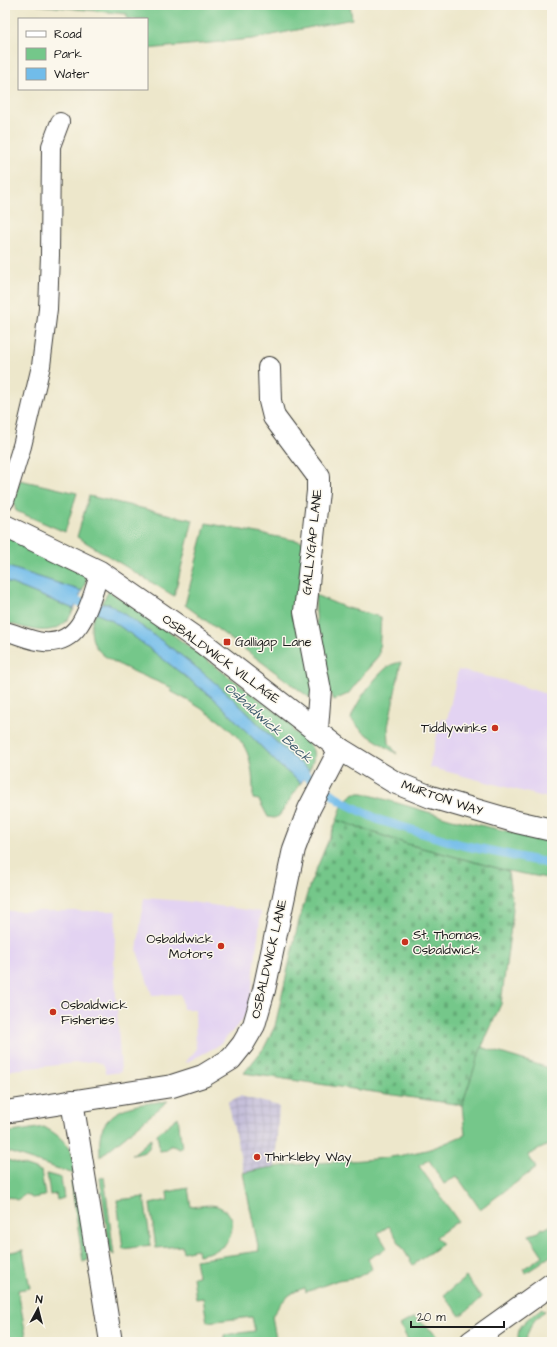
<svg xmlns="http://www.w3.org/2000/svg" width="557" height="1347" viewBox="0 0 557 1347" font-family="'Architects Daughter',sans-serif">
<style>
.built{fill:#e3d3f2}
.industrial{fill:url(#industrial-grid)}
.green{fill:#74c78a;stroke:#487253}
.cemetery{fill:url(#cemetery-stones);stroke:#487253}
.water{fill:#71bcea;stroke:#466c83}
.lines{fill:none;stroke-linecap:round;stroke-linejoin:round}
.stream{stroke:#71bcea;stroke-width:9}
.service-casing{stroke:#3b3a36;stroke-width:20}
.minor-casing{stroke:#3b3a36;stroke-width:24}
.service{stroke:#fff;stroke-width:18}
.minor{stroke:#fff;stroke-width:22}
.poi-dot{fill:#c8321e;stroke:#fbf7ec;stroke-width:1.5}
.labels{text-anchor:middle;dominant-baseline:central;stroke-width:3;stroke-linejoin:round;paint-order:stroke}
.street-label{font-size:13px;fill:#1c1c1c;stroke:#fbf7ec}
.poi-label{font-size:13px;fill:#1c1c1c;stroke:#fbf7ec;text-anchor:start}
.water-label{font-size:14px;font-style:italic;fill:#3e5c6e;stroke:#fbf7ec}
</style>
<defs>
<pattern id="industrial-grid" width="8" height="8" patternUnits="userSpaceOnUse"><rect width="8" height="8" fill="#c6c0da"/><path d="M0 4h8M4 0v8" fill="none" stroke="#aaa4ba"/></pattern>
<pattern id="cemetery-stones" width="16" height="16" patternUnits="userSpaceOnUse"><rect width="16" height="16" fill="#74c78a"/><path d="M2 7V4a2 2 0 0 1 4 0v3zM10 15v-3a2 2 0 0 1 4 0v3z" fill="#64aa76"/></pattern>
</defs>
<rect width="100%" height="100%" fill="#fbf7ec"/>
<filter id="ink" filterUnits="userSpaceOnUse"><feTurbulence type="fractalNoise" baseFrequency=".025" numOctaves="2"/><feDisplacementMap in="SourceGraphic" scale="8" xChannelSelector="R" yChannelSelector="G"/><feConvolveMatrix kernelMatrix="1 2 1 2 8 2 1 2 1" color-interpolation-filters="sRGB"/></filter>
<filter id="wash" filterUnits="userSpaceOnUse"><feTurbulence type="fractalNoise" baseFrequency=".012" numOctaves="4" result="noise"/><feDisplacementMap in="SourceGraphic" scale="16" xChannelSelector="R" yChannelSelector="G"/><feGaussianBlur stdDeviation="0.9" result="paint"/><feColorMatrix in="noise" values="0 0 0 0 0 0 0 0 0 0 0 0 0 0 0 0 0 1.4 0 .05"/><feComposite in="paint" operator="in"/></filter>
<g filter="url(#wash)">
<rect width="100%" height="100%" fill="#ede7cb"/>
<g class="built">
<polygon points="458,670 506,681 552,696 552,799 429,767 441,719 447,720"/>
<polygon points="144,898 184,901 261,912 250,1005 244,1018 229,1035 216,1047 185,1063 196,1050 195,1009 183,1009 181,994 152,995 137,951"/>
<polygon points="5,911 116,911 114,963 121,1072 105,1074 105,1068 103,1064 94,1061 12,1070 5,1075"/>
</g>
<polygon class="industrial" points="240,1096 279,1106 275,1167 244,1173 228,1102"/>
<g class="green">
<polygon points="37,5 350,5 352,19 252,39 147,49 147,19 127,19 127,14"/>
<polygon points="20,480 77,493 65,532 16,511 13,500"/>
<polygon points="89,496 193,520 174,596 77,537"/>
<polygon points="206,523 304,542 313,688 310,698 185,605"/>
<polygon points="5,535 86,575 87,578 82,591 5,566"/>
<path d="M5,581L74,609C60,641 31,630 5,622Z"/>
<path d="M109,591L156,622L295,726L292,730C308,742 321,749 309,770C276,746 251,714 221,688C185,657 148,630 109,604H101Z"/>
<path d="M315,595L344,607L381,617L379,655L348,694L334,700C317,675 317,625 315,595Z"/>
<path d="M96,613L111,620L132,635L217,701L280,766L301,783L279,816L274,818L268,817L259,800L253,799C253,783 253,763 245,748C234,726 192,702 170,691L172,688C154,680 114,665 101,653C90,643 88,625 96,613Z"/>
<path d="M401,662L388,727L389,743L397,754L363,732L351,719C355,703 376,675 389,666C392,664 397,663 401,662Z"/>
<path d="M355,793H363L452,819L552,841V879L508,871L407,844L337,820C341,809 343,799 355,793Z"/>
<path d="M481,1047L552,1069V1143L528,1155L536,1168L480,1209L457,1176L444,1184L429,1160L419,1166L458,1221L436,1237L442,1244L413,1265L389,1226L378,1233L387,1248L368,1259L372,1269L358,1277L338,1280L306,1292L305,1288C288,1292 281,1303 272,1316L276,1339L255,1342H225L224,1335L255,1331L252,1317L207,1322L203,1298L196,1299L193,1277L198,1276L195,1260L259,1251L243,1173C302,1158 364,1166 422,1151C437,1148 451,1140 465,1135L462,1105Z"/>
<path d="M168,1101L100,1157C100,1149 99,1139 101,1132C111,1104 144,1104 168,1101Z"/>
<polygon points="178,1117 182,1148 179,1149 173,1146 169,1146 167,1150 160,1151 157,1134"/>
<path d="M44,1127C68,1140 72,1150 77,1175L5,1151V1133Z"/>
<path d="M151,1139C151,1152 143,1153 132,1155Z"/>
<polygon points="5,1159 41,1171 45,1196 32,1198 26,1194 17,1200 9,1197 5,1199"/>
<polygon points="47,1174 61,1178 64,1198 57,1200 56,1194 50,1195"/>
<polygon points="104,1177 114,1255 110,1252 100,1178"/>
<polygon points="76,1181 88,1260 83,1262 71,1182"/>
<path d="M188,1188L191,1207C211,1205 218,1201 232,1218C234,1244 221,1251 198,1255L197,1249L183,1252L182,1246L156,1248L150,1204L168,1200L167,1192Z"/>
<polygon points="144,1197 151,1245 123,1249 117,1200"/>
<polygon points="552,1225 552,1255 526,1273 523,1269 543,1256 529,1235 539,1232 542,1228 544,1229"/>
<polygon points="23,1250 30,1288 18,1290 27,1342 5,1342 5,1253"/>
<polygon points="466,1277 482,1298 460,1316 444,1295"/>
<path d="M542,1308L545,1311C533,1319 529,1328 525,1342H519C514,1325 531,1317 542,1308Z"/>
<polygon points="414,1317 436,1334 438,1337 430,1342 409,1342 400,1325"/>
</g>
<polygon class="cemetery" points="337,820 407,844 508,871 513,910 501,1004 480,1051 462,1105 244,1073 264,1048 275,1026 298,924 310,884"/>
<g class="water">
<polygon points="5,566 82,591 74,609 5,581"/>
<path d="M101,604H109C148,630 185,657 221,688C251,714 276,746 309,770L301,783L280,766L217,701L132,635L111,620L96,613Z"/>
</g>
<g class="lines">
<g class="stream">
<polyline points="66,597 110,613"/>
<polyline points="296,768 343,802 379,820 462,845 552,864"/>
</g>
</g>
</g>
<g filter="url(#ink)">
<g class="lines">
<g class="service-casing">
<g id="service">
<polyline points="5,501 22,446 41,366 48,309 50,255 51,146 60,122"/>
<path d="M5,631C17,634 31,641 44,642C83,645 90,601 100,572"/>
</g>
</g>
<g class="minor-casing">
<g id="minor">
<polyline points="269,368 270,401 274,417 318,476 318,491 305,612 320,690 317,729"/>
<polyline points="5,526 100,572 204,644 340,749 394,782 431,797 517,822 552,830"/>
<polyline points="72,1101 111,1342"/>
<polyline points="5,1112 172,1086 203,1076 231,1059 243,1044 254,1025 264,990 294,849 309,809 340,749"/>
<polyline points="471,1342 552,1284"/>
</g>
</g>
<use href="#service" class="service"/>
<use href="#minor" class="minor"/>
</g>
</g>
<g class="poi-dot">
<rect x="223" y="638" width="8" height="8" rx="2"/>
<circle cx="495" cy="728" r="4"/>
<circle cx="405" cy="942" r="4"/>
<circle cx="221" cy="946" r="4"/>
<circle cx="53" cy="1012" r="4"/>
<circle cx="257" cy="1157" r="4"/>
</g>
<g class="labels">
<g class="street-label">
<text transform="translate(312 542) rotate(-84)">GALLYGAP LANE</text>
<text transform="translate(221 659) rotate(36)">OSBALDWICK VILLAGE</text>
<text transform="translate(442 798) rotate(19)">MURTON WAY</text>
<text transform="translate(269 959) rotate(-77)">OSBALDWICK LANE</text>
</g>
<g class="poi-label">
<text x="235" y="642">Galligap Lane</text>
<text x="487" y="728" text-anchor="end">Tiddlywinks</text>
<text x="413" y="935">St. Thomas,<tspan x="413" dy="15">Osbaldwick</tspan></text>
<text x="213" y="939" text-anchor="end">Osbaldwick<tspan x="213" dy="15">Motors</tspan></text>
<text x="61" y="1005">Osbaldwick<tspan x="61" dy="15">Fisheries</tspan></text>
<text x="265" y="1157">Thirkleby Way</text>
</g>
<g class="water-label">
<text transform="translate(268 723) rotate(42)">Osbaldwick Beck</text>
</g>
</g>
<rect width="557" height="1347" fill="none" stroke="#fbf7ec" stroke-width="20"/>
<rect x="18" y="18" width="130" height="72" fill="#fbf7ec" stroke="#a29f99"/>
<rect x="26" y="31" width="20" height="6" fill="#ffffff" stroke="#a29f99"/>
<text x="54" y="38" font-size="12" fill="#1c1c1c">Road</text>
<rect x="26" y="48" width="20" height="12" fill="#74c78a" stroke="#a29f99"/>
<text x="54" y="58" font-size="12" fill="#1c1c1c">Park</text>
<rect x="26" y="68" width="20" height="12" fill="#71bcea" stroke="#a29f99"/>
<text x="54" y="78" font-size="12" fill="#1c1c1c">Water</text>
<g transform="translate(38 1309) rotate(7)" stroke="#fbf7ec" stroke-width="3" paint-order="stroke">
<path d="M0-3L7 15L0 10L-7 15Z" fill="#1c1c1c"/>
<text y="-6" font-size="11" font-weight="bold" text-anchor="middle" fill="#1c1c1c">N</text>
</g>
<path d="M411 1321v6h93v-6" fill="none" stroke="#1c1c1c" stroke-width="2"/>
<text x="417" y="1321" font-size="12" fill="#1c1c1c" stroke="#fbf7ec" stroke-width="3" paint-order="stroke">20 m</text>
</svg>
